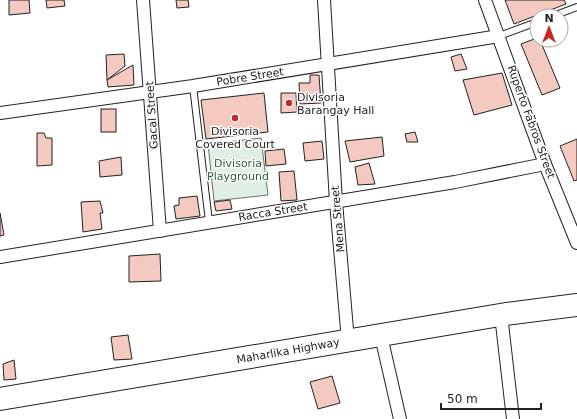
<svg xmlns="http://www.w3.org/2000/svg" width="577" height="419" viewBox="0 0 577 419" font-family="'DejaVu Sans',sans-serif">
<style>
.green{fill:#e0efe3;stroke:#6f6f6f}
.building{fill:#f3c9c0;stroke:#222}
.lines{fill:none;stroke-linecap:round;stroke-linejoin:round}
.lane-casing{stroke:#222;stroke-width:8}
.street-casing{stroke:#222;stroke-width:14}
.highway-casing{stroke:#222;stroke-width:24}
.lane{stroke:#fff;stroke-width:6}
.street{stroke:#fff;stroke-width:12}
.highway{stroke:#fff;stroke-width:22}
.poi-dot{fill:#c62828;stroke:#fff;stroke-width:1.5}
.labels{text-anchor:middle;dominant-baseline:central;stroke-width:3;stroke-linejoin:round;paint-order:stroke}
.street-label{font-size:11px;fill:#222;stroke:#fff}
.poi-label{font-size:11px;fill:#222;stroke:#fff;text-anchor:start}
.park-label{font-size:11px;fill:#2f5e38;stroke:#fff}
</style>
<rect width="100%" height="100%" fill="#fff"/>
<polygon class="green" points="261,138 268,195 214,201 208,144"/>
<g class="building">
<polygon points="9,0 29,0 30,13 9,15"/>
<polygon points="46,0 64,0 65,6 47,8"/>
<polygon points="176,0 188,0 189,7 177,8"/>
<polygon points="505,0 564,0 566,4 514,24"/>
<polygon points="537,38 537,40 540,40 560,88 542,95 521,44"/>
<polygon points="124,54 125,66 107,80 106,55"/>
<polygon points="461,54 467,69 455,71 451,57"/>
<polygon points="133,65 134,85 108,87 107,80"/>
<polygon points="502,73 512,105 474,115 463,80"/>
<polygon points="310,75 319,75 321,103 300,104 299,83 310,83"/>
<polygon points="264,93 268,132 206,139 201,100"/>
<polygon points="281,93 296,93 297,112 281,113"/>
<rect x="101" y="109" width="15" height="23"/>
<polygon points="415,132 418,142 407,142 405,134"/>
<polygon points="37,133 44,133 46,138 52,138 52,165 37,166"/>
<polygon points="382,137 384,156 350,162 345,141"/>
<polygon points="577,139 577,180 574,181 560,146"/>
<polygon points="322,141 324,159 305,161 303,143"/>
<polygon points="284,149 286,164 266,166 265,151"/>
<polygon points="121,157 122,175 100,177 99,161"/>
<polygon points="369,163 375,184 358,185 355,167"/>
<polygon points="294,171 297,200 281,201 279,172"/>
<polygon points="197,196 200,216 176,219 174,206 179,205 179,198"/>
<polygon points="230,200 232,209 216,211 214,202"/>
<polygon points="100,201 103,213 100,213 102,229 83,232 81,202"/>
<polygon points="0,213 4,235 0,236"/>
<polygon points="160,254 161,281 129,282 129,256"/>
<polygon points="128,335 132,359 114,360 111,337"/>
<polygon points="14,360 16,379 4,380 3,364"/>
<polygon points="332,376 340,403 318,409 310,382"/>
</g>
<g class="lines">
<g class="lane-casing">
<g id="lane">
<polyline points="553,16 577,7"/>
<polyline points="499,36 537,22"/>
<polyline points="193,86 209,222"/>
</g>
</g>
<g class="street-casing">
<g id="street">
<polyline points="143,0 160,231"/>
<polyline points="324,0 336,202 348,341"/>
<polyline points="485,0 545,164 577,243"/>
<polyline points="0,113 193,86 499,36"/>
<polyline points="0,257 455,182 545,164"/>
<polyline points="501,315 513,419"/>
<polyline points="381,336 400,419"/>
</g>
</g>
<g class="highway-casing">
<polyline id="highway" points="0,399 506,314 577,305"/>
</g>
<use href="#lane" class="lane"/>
<use href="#street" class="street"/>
<use href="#highway" class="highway"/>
</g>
<g class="poi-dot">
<circle cx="289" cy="103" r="4"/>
<circle cx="235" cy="118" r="4"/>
</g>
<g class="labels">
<g class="street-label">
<text transform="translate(250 77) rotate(-9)">Pobre Street</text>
<text transform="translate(152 115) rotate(-94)">Gacal Street</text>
<text transform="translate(531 122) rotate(70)">Ruperto Fabros Street</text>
<text transform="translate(273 212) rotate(-9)">Racca Street</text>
<text transform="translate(338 219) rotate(-95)">Mena Street</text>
<text transform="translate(288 351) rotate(-10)">Maharlika Highway</text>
</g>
<g class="poi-label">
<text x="297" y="97">Divisoria<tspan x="297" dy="13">Barangay Hall</tspan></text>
<text x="235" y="131" text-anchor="middle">Divisoria<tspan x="235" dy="13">Covered Court</tspan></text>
</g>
<g class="park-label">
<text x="238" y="163">Divisoria<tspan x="238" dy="13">Playground</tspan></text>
</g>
</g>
<g transform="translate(549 28)"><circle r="19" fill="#ffffff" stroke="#a7a7a7"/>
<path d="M0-3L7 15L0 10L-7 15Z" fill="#c62828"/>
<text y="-6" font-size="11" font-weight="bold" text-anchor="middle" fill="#222222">N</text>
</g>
<path d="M441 403v6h100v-6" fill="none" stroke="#222222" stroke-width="2"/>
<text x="447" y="403" font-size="12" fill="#222222" stroke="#ffffff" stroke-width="3" paint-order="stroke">50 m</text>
</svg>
